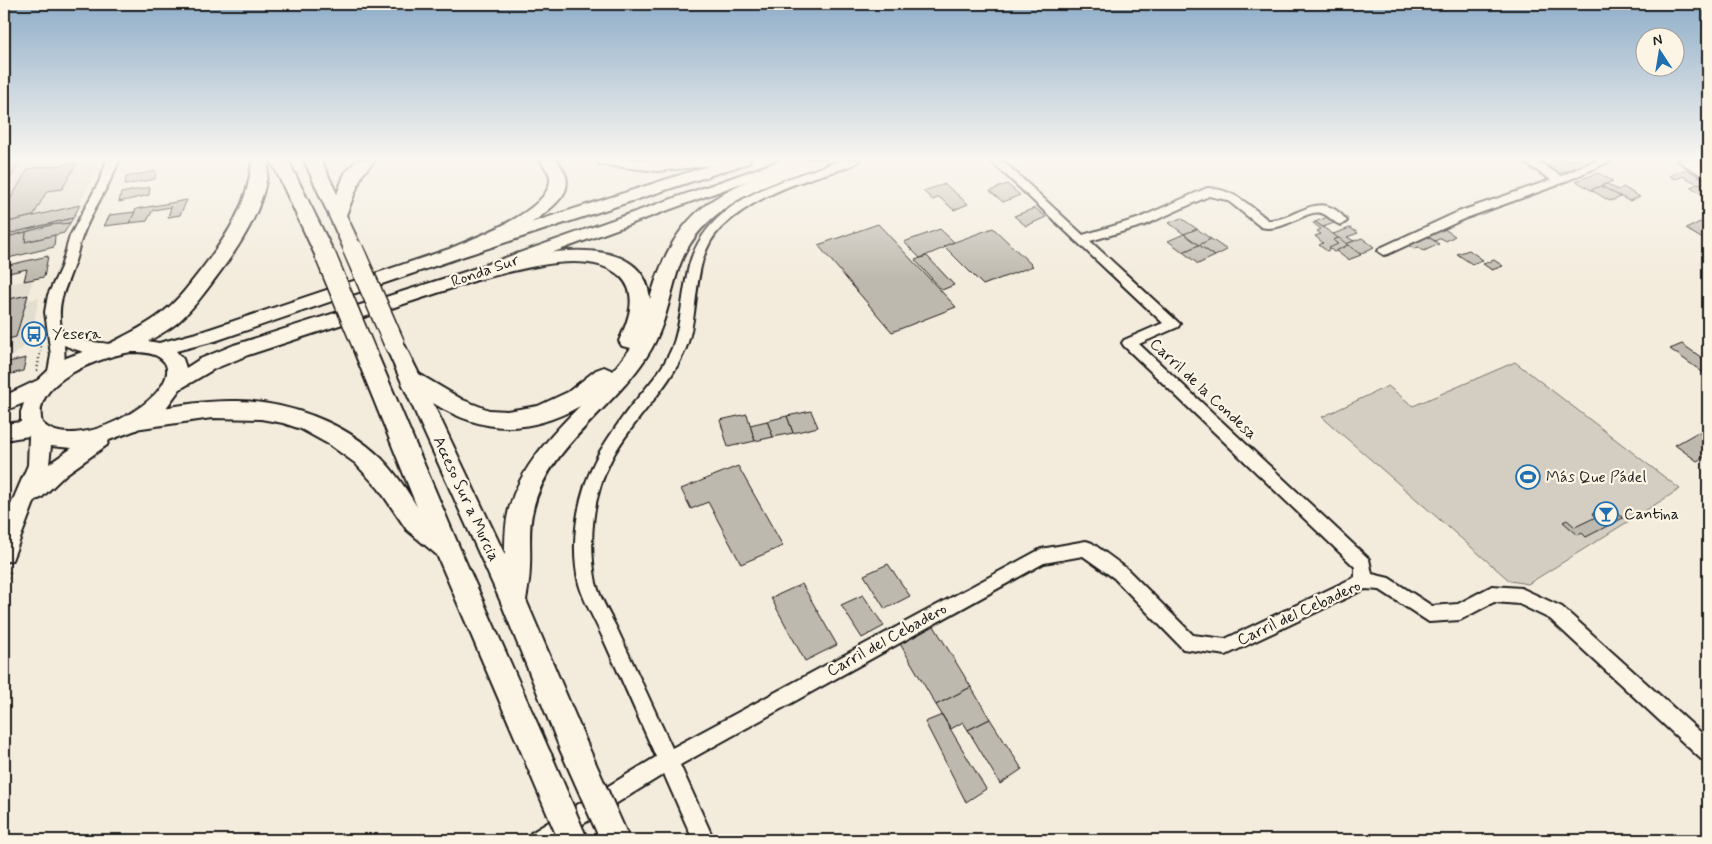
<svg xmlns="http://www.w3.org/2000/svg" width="1712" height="844" viewBox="0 0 1712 844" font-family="Mynerve,sans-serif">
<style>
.built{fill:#e3ddcf}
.green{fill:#d3cec1;stroke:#78756e}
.building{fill:#beb9ae;stroke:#1c1c1c}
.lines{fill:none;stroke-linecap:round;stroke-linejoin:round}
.minor-casing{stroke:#1c1c1c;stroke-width:4}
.major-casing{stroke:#1c1c1c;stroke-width:4}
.highway-casing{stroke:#1c1c1c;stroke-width:4}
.path-far1{stroke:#1c1c1c;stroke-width:2.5;stroke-dasharray:1 3;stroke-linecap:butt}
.path{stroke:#1c1c1c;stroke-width:3;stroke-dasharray:1 4.5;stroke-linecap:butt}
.minor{fill:#fcf5e5;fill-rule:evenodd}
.major{fill:#fcf5e5;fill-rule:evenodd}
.highway{fill:#fcf5e5;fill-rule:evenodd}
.highway-bridge-far1-casing{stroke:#1c1c1c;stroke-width:23;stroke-linecap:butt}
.highway-bridge-casing{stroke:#1c1c1c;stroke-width:31;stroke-linecap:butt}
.highway-bridge-far1{stroke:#fcf5e5;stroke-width:20}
.highway-bridge{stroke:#fcf5e5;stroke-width:27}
.labels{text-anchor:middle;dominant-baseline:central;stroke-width:4.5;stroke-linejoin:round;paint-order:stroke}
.street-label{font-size:16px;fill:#1c1c1c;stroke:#fcf5e5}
.poi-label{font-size:16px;fill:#1c1c1c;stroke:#fcf5e5;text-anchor:start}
</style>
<rect width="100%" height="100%" fill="#f3ecdd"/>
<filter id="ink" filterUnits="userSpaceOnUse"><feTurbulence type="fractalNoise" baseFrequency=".02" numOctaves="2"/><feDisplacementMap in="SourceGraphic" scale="10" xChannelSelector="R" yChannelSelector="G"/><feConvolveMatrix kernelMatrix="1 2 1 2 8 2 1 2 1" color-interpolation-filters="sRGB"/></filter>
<g filter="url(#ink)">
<g class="built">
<polygon points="21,160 99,160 100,164 78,206 4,223 4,189"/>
<polygon points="33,279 27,300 39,298 30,342 4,363 4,285"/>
</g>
<polygon class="green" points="1515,362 1680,489 1528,584 1510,581 1322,417 1388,386 1413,406"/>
<g class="building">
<polygon points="15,160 21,160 4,189 4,163"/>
<polygon points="1534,160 1594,160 1594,161 1558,174"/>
<polygon points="77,163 62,189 47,191 33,216 4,223 4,210 28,169"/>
<polygon points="1686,169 1707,181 1698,184 1683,176 1676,179 1669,176"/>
<polygon points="156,171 155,179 125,185 126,177"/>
<polygon points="1598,173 1613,181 1591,190 1576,181"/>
<polygon points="1707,181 1708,195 1706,196 1690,187"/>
<polygon points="945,184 968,204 954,210 939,197 933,200 923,191"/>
<polygon points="1007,184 1020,195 1003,202 990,191"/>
<polygon points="1607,184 1618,190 1623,187 1640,197 1629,201 1601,186"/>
<polygon points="1601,186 1621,197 1610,201 1591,190"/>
<polygon points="150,187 149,195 119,202 121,193"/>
<polygon points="187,200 180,215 168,217 171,207 153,210 147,221 129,223 136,209"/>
<polygon points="80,205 73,218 4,235 4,223"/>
<polygon points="1035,208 1046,217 1026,226 1014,216"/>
<polygon points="135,212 129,223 104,226 110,215"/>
<polygon points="1330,216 1337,222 1323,227 1315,222"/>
<polygon points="73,218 70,223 51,225 4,238 4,235"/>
<polygon points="1181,218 1197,229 1184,234 1169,223"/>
<polygon points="1315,222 1339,238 1333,240 1338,244 1327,251 1319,245 1323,243 1315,236 1321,234 1317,231 1321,229 1313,223"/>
<polygon points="1700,222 1708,227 1708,242 1686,229"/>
<polygon points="70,223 64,233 25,242 26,232 51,225"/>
<polygon points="878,224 956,307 892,332 818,245"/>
<polygon points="1441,227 1455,236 1446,241 1441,238 1435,241 1425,235"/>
<polygon points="993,228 1033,266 983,285 944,246"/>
<polygon points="1350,228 1358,233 1347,237 1354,241 1346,244 1333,234"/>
<polygon points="940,229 954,242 944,246 946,247 920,258 904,242"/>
<polygon points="1197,229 1211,239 1199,245 1184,234"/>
<polygon points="26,232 25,242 55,235 54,247 4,259 4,238"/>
<polygon points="1184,234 1199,245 1183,252 1168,241"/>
<polygon points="1425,235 1439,244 1424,251 1418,247 1414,249 1407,244"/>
<polygon points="1339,238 1348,245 1334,252 1329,248 1338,244 1333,240"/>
<polygon points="1362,238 1374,247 1360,254 1346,244"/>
<polygon points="1211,239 1227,250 1215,256 1199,245"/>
<polygon points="1199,245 1215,256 1198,264 1183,252"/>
<polygon points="1348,245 1360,254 1361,255 1348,260 1336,251"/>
<polygon points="1469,250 1483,260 1472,264 1457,254"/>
<polygon points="48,256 44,277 24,281 27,269 4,274 4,266"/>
<polygon points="927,256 954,285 942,290 915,260"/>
<polygon points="1494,260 1503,266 1492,270 1483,264"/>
<polygon points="28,295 16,337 4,340 4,300"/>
<polygon points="1682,344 1708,362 1708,376 1670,349"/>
<polygon points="26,358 23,371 4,376 4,363"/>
<polygon points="811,411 818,427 793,433 787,416"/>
<polygon points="747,414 755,441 728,447 720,420"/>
<polygon points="787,416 793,433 773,437 767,421"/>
<polygon points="767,421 773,437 755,441 750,425"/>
<polygon points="1698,432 1708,439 1708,455 1697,461 1675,445"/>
<polygon points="738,466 783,546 741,564 708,502 691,509 681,489"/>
<polygon points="1608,506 1623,518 1586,537 1582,533 1578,535 1563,522 1567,520 1575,527 1596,517 1592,514"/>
<polygon points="888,564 910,596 885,609 864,575"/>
<polygon points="802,584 837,645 805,661 771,598"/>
<polygon points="863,595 884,626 862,638 841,605"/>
<polygon points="934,626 971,687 936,705 899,642"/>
<polygon points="971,687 990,719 968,730 963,722 951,729 936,705"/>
<polygon points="942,715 986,789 966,802 925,722"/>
<polygon points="990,719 1022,769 1000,784 968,730"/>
</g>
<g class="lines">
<g class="minor-casing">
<g id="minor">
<path d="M107,160H119C109,188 91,211 82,237C78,247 77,257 73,267C64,293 57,300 61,330C79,345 97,340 117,346L119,349L117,352C101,357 79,352 64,345C65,357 65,371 59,381L54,382L49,381L47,377L51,355L45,312L48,295L61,267L70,236L99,182Z"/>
<path d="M843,160H860C852,168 827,173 815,177C781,188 749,202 722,227C690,257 701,310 686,348C669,389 633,419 612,458C592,496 588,541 596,583C600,599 611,616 618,631C636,670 654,709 672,748L1041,549L1086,541L1092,543L1126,568L1193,635L1225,639L1355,577V567L1124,346L1122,343L1124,340L1163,323L990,160H1002L1083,235L1137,219L1207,188C1233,189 1249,205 1268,220C1296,222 1319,185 1347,221L1341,225C1333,223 1329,215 1321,213C1305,209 1285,233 1261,227L1227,200L1209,196L1145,225L1090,241L1180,324L1178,327L1139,344L1369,559L1372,574L1389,578L1432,606L1458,604L1492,586L1521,588L1562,607L1708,739V762L1701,759L1550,619L1519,604L1494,602L1460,620L1429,622L1380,590L1365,589L1226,655L1183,649L1114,578L1083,556L1044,563L680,765L714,840H693L664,774L557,840H528L531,833L656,757C638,716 620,676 602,636C595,620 584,602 579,584C569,542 578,491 599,453C609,437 619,421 631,406C646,388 663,370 672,348C682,322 682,293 689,266C707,198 784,180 843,160Z"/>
<polygon points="1521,160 1535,160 1561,176 1597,160 1613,160 1555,186 1466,218 1388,254 1384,255 1378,251 1380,248 1458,212 1551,180"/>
</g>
</g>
<g class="major-casing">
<g id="major">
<path d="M727,160H750L748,163L464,256L215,341L176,351L183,359L186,368L200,359L234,345L471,270L782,160H805L803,163L739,184L483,278L248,355L214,369L180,389L166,408L153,419L136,430L109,440L107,445L66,474L41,498L35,500L12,560L4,562V521L28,465L29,436L4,440V424L21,422V412L24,403L4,411V396L38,380L53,366L66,358L96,347L131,338L159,343L204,331L452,248ZM131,352C140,352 149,352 157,356C203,381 80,461 42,423C30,381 101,357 131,352ZM51,446L72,448L49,464Z"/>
<polygon points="1677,160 1696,160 1708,167 1708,178 1703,176"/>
</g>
</g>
<g class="highway-casing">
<g id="highway">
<path d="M252,160H269C266,207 242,243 214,280C203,295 191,311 177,323C162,335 144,343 127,352L120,354L113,352L110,347L113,342C130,333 147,325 162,313C178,301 189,285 201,270C227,236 249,204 252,160Z"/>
<polygon points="271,160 288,160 336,257 333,261 326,263 319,261 316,257"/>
<polygon points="304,160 321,160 337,194 345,173 357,160 375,160 362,175 346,215 362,249 360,253 353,255 346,253 344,249"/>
<path d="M540,160H557C563,170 569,176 566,188C561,212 473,262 451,256L449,252L451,248C476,237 553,210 550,177C549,171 543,165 540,160Z"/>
<polygon points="597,160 722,160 720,164 714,165 657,171 605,165 599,164"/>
<path d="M801,160H826L824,164C767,185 701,204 679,267C669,298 665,329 647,356C614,408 547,448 533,510C528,528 531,547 530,566C530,578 528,589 526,600L586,741L581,751L571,755L561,751L500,600L384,343L387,338L394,336L401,338L419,374L463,400L489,410L507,411L538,406L568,392L596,370L604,367L613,371L631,348L622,346L619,341C628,321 639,295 621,277C589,246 515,271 477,280L470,278L467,274L470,270C515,257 643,222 650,299C676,207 717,191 801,160ZM433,403C484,434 528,435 580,406C551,435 520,468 509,509C505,524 505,540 505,555Z"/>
<path d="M365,344L372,346L376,351L460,549L549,750L554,760L549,770L539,775L529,770L437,555L407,530L379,489L355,463L330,445L301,429L283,423L261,419L212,418L135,429L127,427L124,421L127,415L135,413C169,407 203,400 238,401C288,402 344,422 381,458C395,472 407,490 417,507L354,351L358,346Z"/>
</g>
</g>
<polyline class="path-far1" points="37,371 41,346"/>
<polyline class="path" points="4,594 11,568"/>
<use href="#minor" class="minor"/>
<use href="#major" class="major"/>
<use href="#highway" class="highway"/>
<g class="highway-bridge-far1-casing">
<g id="highway-bridge-far1">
<polyline points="353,249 394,343"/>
<polyline points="326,257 365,351"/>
</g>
</g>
<g class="highway-bridge-casing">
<g id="highway-bridge">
<polyline points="571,741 615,840"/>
<polyline points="539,760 573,840"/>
</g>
</g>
<use href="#highway-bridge-far1" class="highway-bridge-far1"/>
<use href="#highway-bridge" class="highway-bridge"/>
</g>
</g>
<linearGradient id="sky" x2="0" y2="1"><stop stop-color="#8faec9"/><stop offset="0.57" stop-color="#faf6f0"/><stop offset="1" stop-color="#faf6f0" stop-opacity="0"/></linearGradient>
<rect width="1712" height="279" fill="url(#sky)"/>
<defs>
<g id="bus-ring" transform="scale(1.25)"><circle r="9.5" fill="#fcf5e5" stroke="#1f6fb2" stroke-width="1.5"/><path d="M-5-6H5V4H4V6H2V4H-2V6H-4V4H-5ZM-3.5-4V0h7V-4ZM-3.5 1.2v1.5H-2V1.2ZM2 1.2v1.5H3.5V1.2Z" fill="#1f6fb2"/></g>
<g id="stadium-ring" transform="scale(1.25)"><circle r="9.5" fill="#fcf5e5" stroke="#1f6fb2" stroke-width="1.5"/><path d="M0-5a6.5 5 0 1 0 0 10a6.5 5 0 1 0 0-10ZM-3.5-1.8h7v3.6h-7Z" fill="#1f6fb2"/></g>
<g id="bar-ring" transform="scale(1.25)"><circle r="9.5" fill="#fcf5e5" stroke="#1f6fb2" stroke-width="1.5"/><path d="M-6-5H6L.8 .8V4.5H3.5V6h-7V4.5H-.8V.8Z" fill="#1f6fb2"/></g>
</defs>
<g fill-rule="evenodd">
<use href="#bus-ring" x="34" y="334"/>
<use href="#stadium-ring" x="1528" y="477"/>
<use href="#bar-ring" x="1606" y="514"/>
</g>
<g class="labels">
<g class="street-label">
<text transform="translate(485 271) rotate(-19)">Ronda Sur</text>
<text transform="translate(1203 389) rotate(43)">Carril de la Condesa</text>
<text transform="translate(466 499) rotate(65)">Acceso Sur a Murcia</text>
<text transform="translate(1299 613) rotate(-25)">Carril del Cebadero</text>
<text transform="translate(887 640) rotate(-29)">Carril del Cebadero</text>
</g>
<g class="poi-label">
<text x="52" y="334">Yesera</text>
<text x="1546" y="477">Más Que Pádel</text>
<text x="1624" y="514">Cantina</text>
</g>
</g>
<rect width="1712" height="844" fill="none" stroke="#fcf5e5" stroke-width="20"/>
<rect x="10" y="10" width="1692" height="824" fill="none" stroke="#1c1c1c" stroke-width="2" filter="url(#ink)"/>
<g transform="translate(1660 52) rotate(348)"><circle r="24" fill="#fcf5e5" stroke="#a29e95"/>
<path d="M0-4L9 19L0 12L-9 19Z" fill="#1f6fb2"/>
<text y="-8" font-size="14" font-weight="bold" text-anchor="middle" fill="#1c1c1c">N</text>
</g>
</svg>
